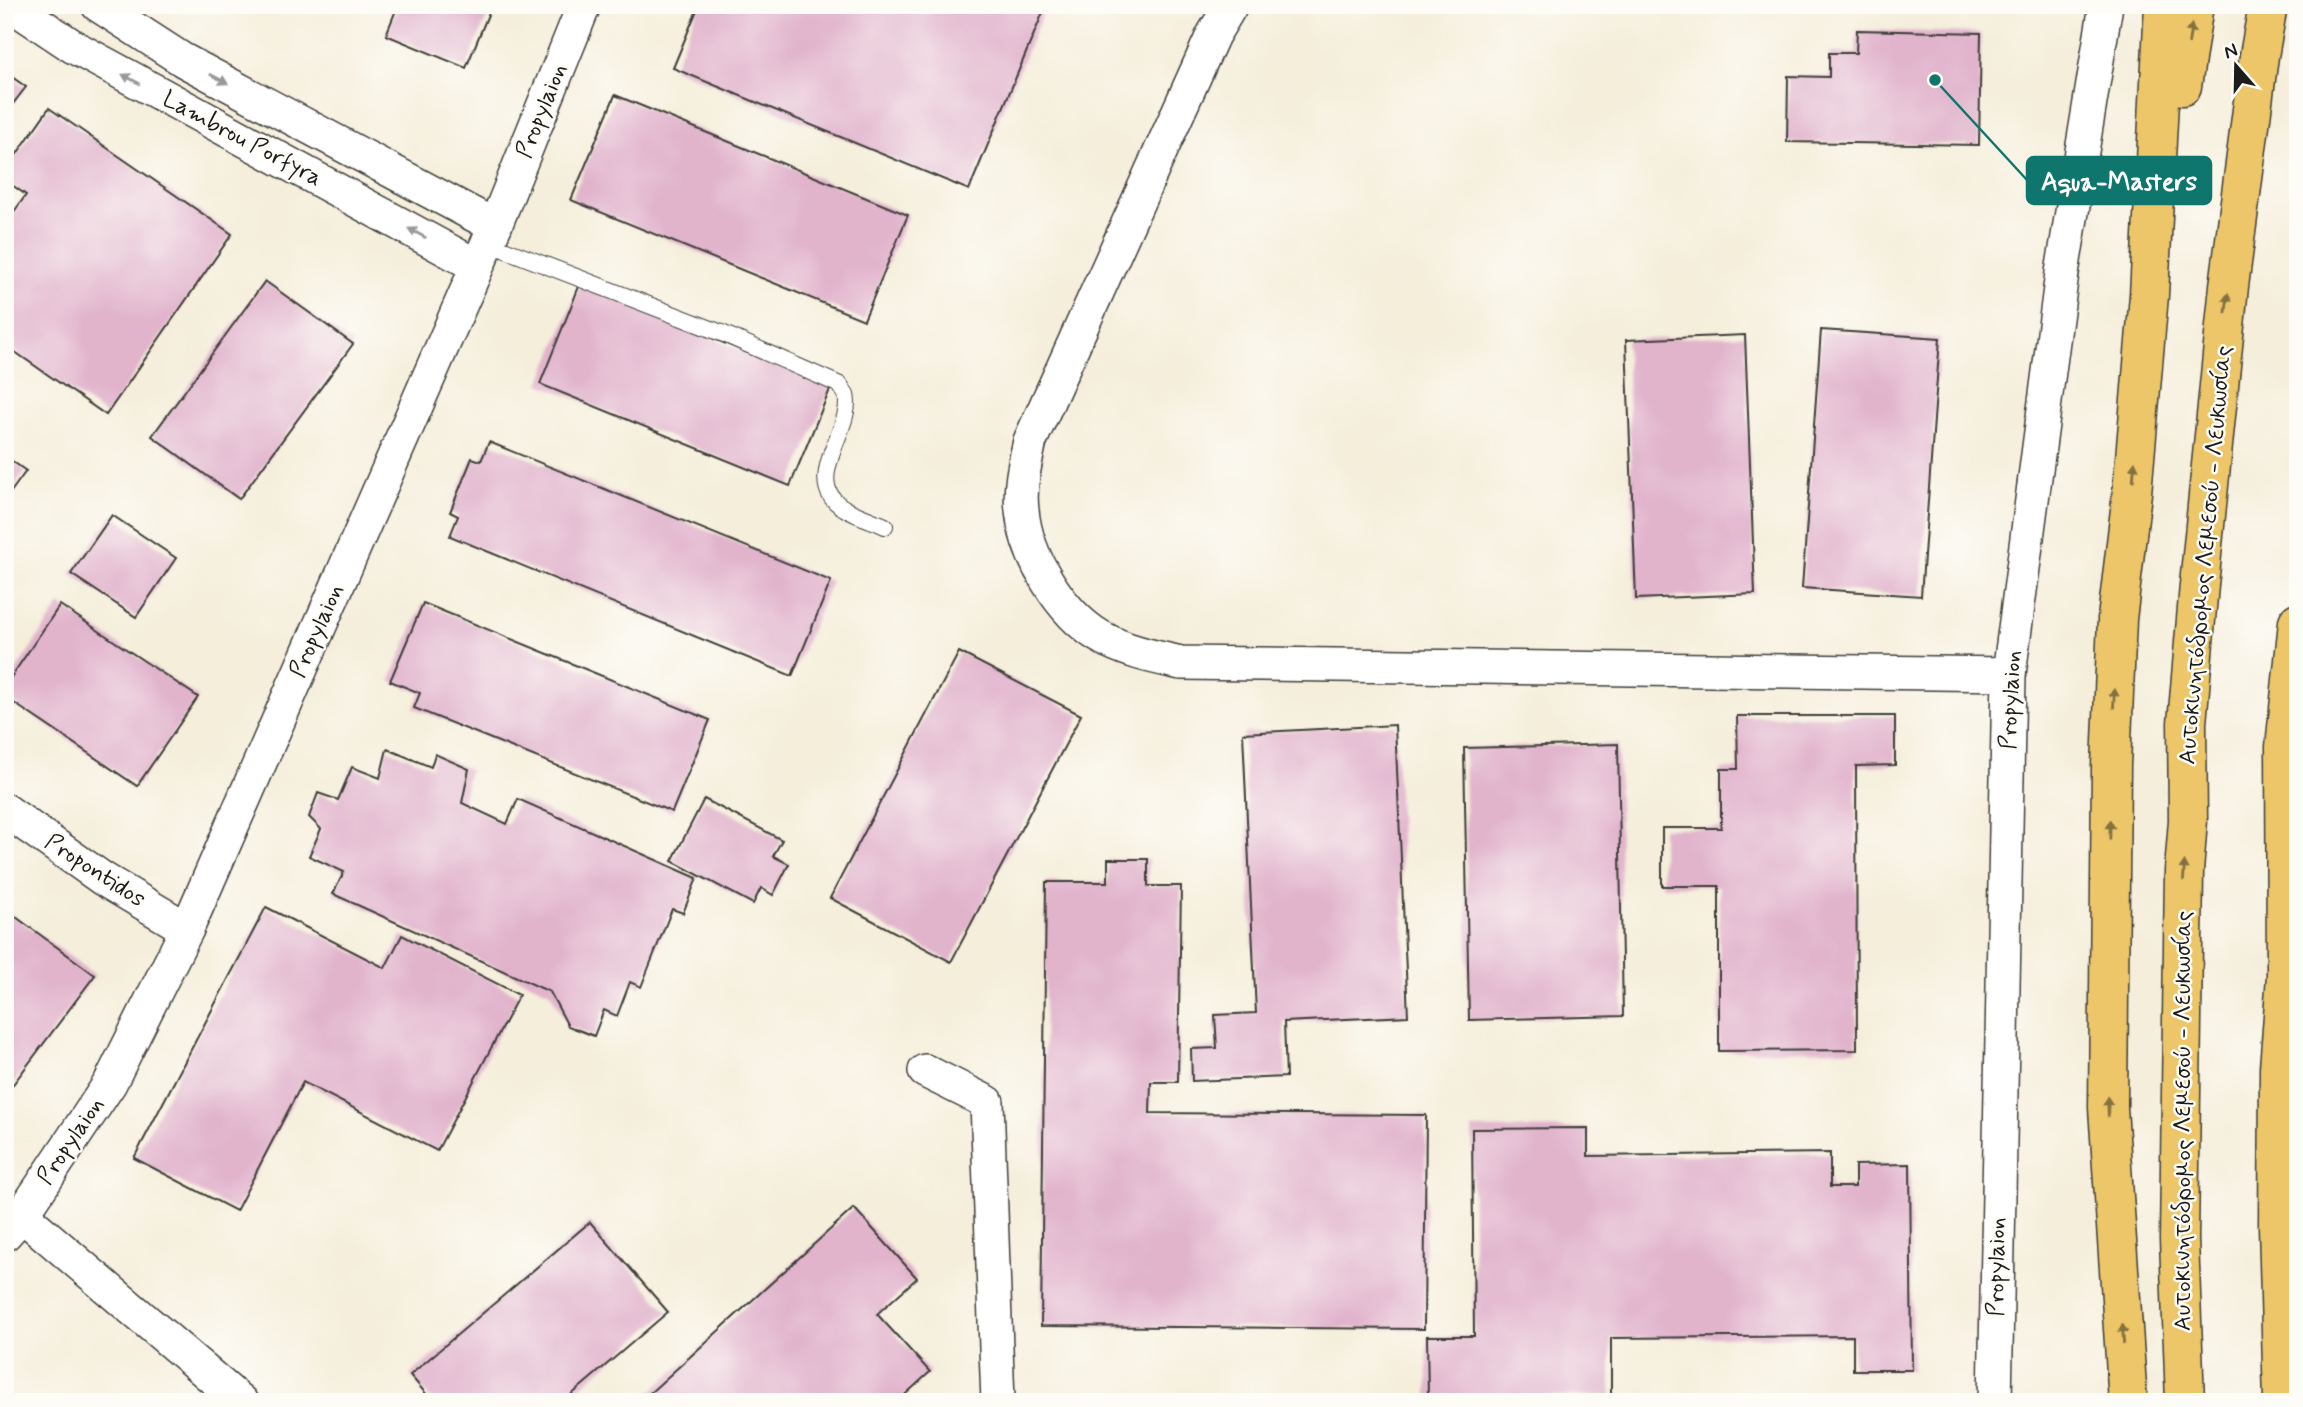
<svg xmlns="http://www.w3.org/2000/svg" width="2303" height="1407" viewBox="0 0 2303 1407" font-family="Mynerve,sans-serif">
<style>
.building{fill:#e1b4cc}
.lines{fill:none;stroke-linecap:round;stroke-linejoin:round}
.service-casing{stroke:#3d3c39;stroke-width:18}
.minor-casing{stroke:#3d3c39;stroke-width:36}
.trunk-casing{stroke:#3d3c39;stroke-width:41}
.service{stroke:#fff;stroke-width:16}
.minor{stroke:#fff;stroke-width:33}
.trunk{stroke:#ecc669;stroke-width:38}
.oneway{fill:#847142}
.oneway2{fill:#999}
.labels{text-anchor:middle;dominant-baseline:central;stroke-width:5;stroke-linejoin:round;paint-order:stroke}
.street-label{font-size:24px;fill:#1c1c1c;stroke:#fdfcf7}
.leader{fill:none;stroke:#0f766e;stroke-width:2.5}
.callout-dot{fill:#0f766e;stroke:#fdfcf7;stroke-width:2.5}
.callout{fill:#0f766e;stroke:#0f766e;stroke-width:2.5}
.callout-label{font-size:26px;text-anchor:middle;font-weight:bold;fill:#fff}
</style>
<rect width="100%" height="100%" fill="#fdfcf7"/>
<filter id="ink" filterUnits="userSpaceOnUse"><feTurbulence type="fractalNoise" baseFrequency=".0143" numOctaves="2"/><feDisplacementMap in="SourceGraphic" scale="14" xChannelSelector="R" yChannelSelector="G"/><feConvolveMatrix kernelMatrix="1 2 1 2 8 2 1 2 1" color-interpolation-filters="sRGB"/></filter>
<filter id="wash" filterUnits="userSpaceOnUse"><feTurbulence type="fractalNoise" baseFrequency=".00686" numOctaves="4" result="noise"/><feDisplacementMap in="SourceGraphic" scale="28" xChannelSelector="R" yChannelSelector="G"/><feGaussianBlur stdDeviation="1.57" result="paint"/><feColorMatrix in="noise" values="0 0 0 0 0 0 0 0 0 0 0 0 0 0 0 0 0 1.4 0 .05"/><feComposite in="paint" operator="in"/></filter>
<g filter="url(#wash)">
<rect width="100%" height="100%" fill="#f5eedb"/>
<g id="blocks">
<g class="building">
<polygon points="398,5 492,5 466,68 386,35"/>
<polygon points="699,5 1046,5 969,190 673,68"/>
<polygon points="1857,30 1981,33 1979,145 1787,142 1788,76 1829,77 1829,53 1856,53"/>
<polygon points="5,72 26,87 5,114"/>
<polygon points="615,95 908,215 864,320 571,200"/>
<polygon points="49,108 232,234 106,415 5,345 5,224 26,195 5,180 5,171"/>
<polygon points="265,281 353,344 239,499 152,436"/>
<polygon points="580,284 831,387 790,486 540,384"/>
<polygon points="1821,330 1940,338 1921,596 1802,588"/>
<polygon points="1745,335 1755,594 1636,599 1626,340"/>
<polygon points="489,442 831,581 792,676 450,536 458,516 450,512 472,458 481,461"/>
<polygon points="5,456 26,471 5,500"/>
<polygon points="112,515 176,558 136,617 71,574"/>
<polygon points="423,603 710,720 672,812 414,708 420,693 390,681"/>
<polygon points="60,605 198,697 137,786 5,697 5,686"/>
<polygon points="959,652 1081,715 951,962 830,898"/>
<polygon points="1737,716 1895,716 1895,765 1856,766 1857,1050 1719,1051 1719,886 1662,886 1662,828 1721,828 1721,769 1738,769"/>
<polygon points="1395,725 1408,1016 1284,1022 1286,1077 1192,1081 1191,1049 1217,1048 1215,1015 1256,1013 1243,733"/>
<polygon points="1618,744 1623,1016 1469,1020 1464,748"/>
<polygon points="387,749 431,767 435,754 469,769 462,803 507,824 518,799 697,878 683,913 672,909 641,987 630,982 617,1016 604,1010 594,1036 568,1026 550,992 333,894 344,872 309,856 321,829 309,817 318,793 338,800 352,767 380,778"/>
<polygon points="704,799 782,840 773,856 789,864 773,895 761,888 753,904 672,861"/>
<polygon points="1108,859 1148,859 1148,886 1181,886 1178,1082 1151,1082 1150,1113 1426,1115 1424,1329 1041,1326 1046,882 1108,882"/>
<polygon points="266,907 385,968 402,935 519,995 437,1151 303,1082 236,1211 134,1158"/>
<polygon points="5,909 95,975 5,1095"/>
<polygon points="1588,1128 1588,1156 1830,1153 1830,1187 1855,1187 1855,1165 1910,1164 1912,1370 1853,1370 1853,1336 1611,1338 1611,1396 1428,1397 1427,1336 1474,1336 1472,1129"/>
<polygon points="854,1208 917,1278 877,1314 930,1372 897,1402 640,1402"/>
<polygon points="590,1222 668,1312 563,1402 433,1402 410,1375"/>
</g>
</g>
</g>
<g filter="url(#ink)">
<use href="#blocks" fill-opacity="0" stroke="#3d3c39" stroke-width="2"/>
<g class="lines">
<g class="service-casing">
<path id="service" d="M488,243L724,334L840,385C842,389 845,392 846,395C855,427 799,482 844,508C857,516 872,520 885,526"/>
</g>
<g class="minor-casing">
<g id="minor">
<polyline points="11,5 74,47 477,266"/>
<polyline points="98,5 183,60 495,226"/>
<path d="M1231,5L1213,35L1030,441C1025,463 1019,487 1022,510C1026,556 1060,612 1099,636C1124,651 1153,657 1181,663L2009,674"/>
<polyline points="5,810 103,879 187,929"/>
<polyline points="925,1071 987,1102 998,1402"/>
<polyline points="22,1215 241,1402"/>
<polyline points="5,1234 22,1215 110,1083 187,929 495,226 584,5"/>
<polyline points="1995,1402 2009,674 2062,273 2106,5"/>
</g>
</g>
<g class="trunk-casing">
<g id="trunk">
<polyline points="2182,86 2194,5"/>
<polyline points="2128,1402 2108,1108 2111,766 2117,619 2132,493 2149,295 2164,5"/>
<polyline points="2185,1402 2179,1239 2184,871 2188,820 2187,723 2199,585 2229,286 2259,56 2268,5"/>
<polyline points="2283,1402 2278,1226 2279,1068 2286,976 2285,747 2298,622"/>
</g>
</g>
<use href="#service" class="service"/>
<use href="#minor" class="minor"/>
<use href="#trunk" class="trunk"/>
</g>
<defs><path id="oneway-solid" d="M-6-.8H1V-3.2L6.5 0L1 3.2V.8H-6Z" transform="scale(1.75)"/></defs>
<g class="oneway">
<use href="#oneway-solid" transform="translate(2190 34) rotate(-81)"/>
<use href="#oneway-solid" transform="translate(2227 303) rotate(-84)"/>
<use href="#oneway-solid" transform="translate(2134 471) rotate(-85)"/>
<use href="#oneway-solid" transform="translate(2114 698) rotate(-87)"/>
<use href="#oneway-solid" transform="translate(2110 830) rotate(-89)"/>
<use href="#oneway-solid" transform="translate(2184 871) rotate(-87)"/>
<use href="#oneway-solid" transform="translate(2108 1107) rotate(-92)"/>
<use href="#oneway-solid" transform="translate(2123 1334) rotate(-94)"/>
</g>
<g class="oneway2">
<use href="#oneway-solid" transform="translate(131 79) rotate(-152)"/>
<use href="#oneway-solid" transform="translate(219 79) rotate(28)"/>
<use href="#oneway-solid" transform="translate(417 233) rotate(-152)"/>
</g>
</g>
<g class="labels">
<g class="street-label">
<text transform="translate(542 111) rotate(-68)">Propylaion</text>
<text transform="translate(242 139) rotate(28)">Lambrou Porfyra</text>
<text transform="translate(2206 555) rotate(-85)">Αυτοκινητόδρομος Λεμεσού - Λευκωσίας</text>
<text transform="translate(317 631) rotate(-66)">Propylaion</text>
<text transform="translate(2011 700) rotate(-87)">Propylaion</text>
<text transform="translate(95 871) rotate(33)">Propontidos</text>
<text transform="translate(2183 1121) rotate(-90)">Αυτοκινητόδρομος Λεμεσού - Λευκωσίας</text>
<text transform="translate(71 1141) rotate(-56)">Propylaion</text>
<text transform="translate(1997 1267) rotate(-89)">Propylaion</text>
</g>
</g>
<path class="leader" d="M1935 80L2027 180"/>
<circle class="callout-dot" cx="1935" cy="80" r="7"/>
<rect class="callout" x="2027" y="157" width="184" height="47" rx="7"/>
<g class="callout-label">
<text x="2119" y="190">Aqua-Masters</text>
</g>
<rect width="2303" height="1407" fill="none" stroke="#fdfcf7" stroke-width="28"/>
<g transform="translate(2236 66) rotate(340)" stroke="#fdfcf7" stroke-width="5" paint-order="stroke">
<path d="M0-5L12 26L0 18L-12 26Z" fill="#1c1c1c"/>
<text y="-10" font-size="19" font-weight="bold" text-anchor="middle" fill="#1c1c1c">N</text>
</g>
</svg>
